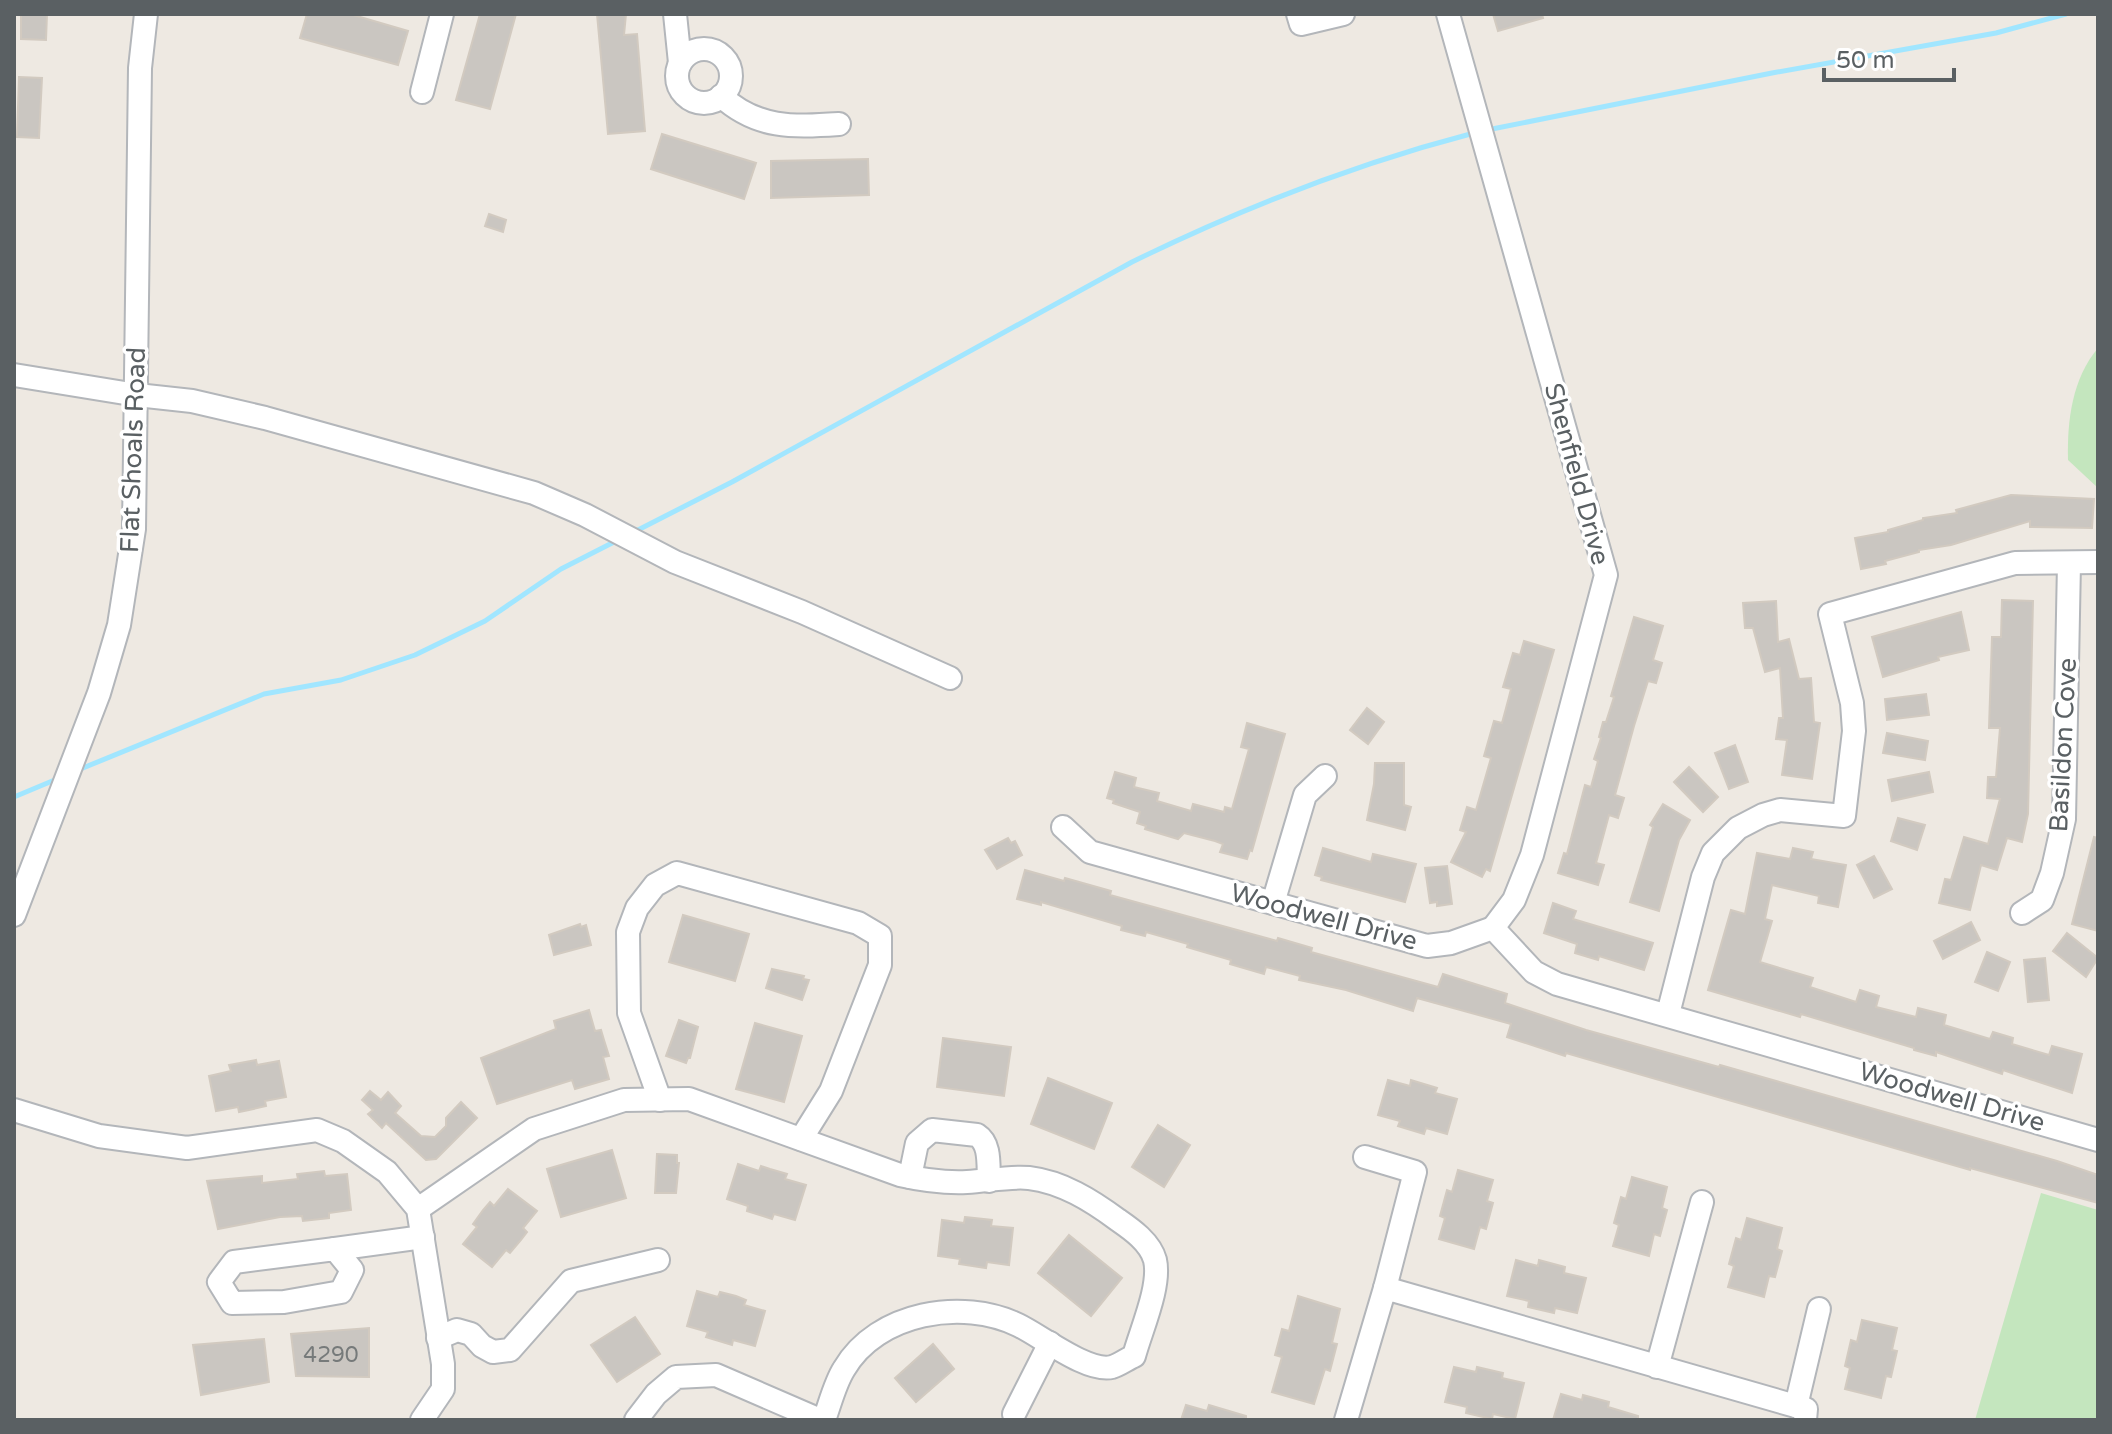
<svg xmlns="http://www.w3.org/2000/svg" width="2112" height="1434" viewBox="0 0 2112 1434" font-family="'Varela Round',sans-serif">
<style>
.green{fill:#c4e6be}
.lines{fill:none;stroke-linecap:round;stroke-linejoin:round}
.stream{stroke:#a1e6ff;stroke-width:5}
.building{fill:#cac6c1;stroke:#d2cac0;stroke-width:2}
.minor-casing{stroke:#b3b6ba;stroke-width:26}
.minor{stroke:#fff;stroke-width:22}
.labels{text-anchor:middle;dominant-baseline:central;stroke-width:7;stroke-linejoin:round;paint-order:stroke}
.number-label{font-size:22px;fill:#767a7a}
.street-label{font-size:26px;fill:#5a6063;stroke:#fff}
</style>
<rect width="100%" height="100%" fill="#eee9e2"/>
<g class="green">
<path d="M2098,348V488L2068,460C2067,421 2072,379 2098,348Z"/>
<polygon points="2041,1193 2098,1210 2098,1420 1975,1420"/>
</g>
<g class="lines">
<g class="stream">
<polyline points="1487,130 1772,73 1996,33 2066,14"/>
<path d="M632,533L732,482L1132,262C1242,208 1355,164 1474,133"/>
<polyline points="78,770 264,694 341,680 415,655 485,621 561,569 616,541"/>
<polyline points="14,797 57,779"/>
</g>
</g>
<g class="building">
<polygon points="21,14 47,14 46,40 21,39"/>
<polygon points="307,14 350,14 408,31 398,65 300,38"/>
<polygon points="480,14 516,14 490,109 456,100"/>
<polygon points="597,14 626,14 624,35 637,34 645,131 608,134"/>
<polygon points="1493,14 1542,14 1543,18 1498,31"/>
<polygon points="19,77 42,78 39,138 17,137"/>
<polygon points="662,134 756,163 744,199 651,169"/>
<polygon points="868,159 869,195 771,198 771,161"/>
<polygon points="489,214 506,220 503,232 485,226"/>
<polygon points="2011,495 2094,499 2092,528 2030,527 2030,521 1951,545 1919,550 1919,552 1885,561 1886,564 1861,569 1855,538 1888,532 1888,530 1923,520 1923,518 1957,513 1956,510"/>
<polygon points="2002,600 2033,601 2028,814 2022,842 2007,838 1997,870 1981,865 1970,910 1939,903 1945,879 1951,880 1964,837 1988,844 2000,799 1987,798 1988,777 1996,777 2000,728 1989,728 1992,637 2001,637"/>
<polygon points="1776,601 1778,642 1789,639 1799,679 1811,678 1814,722 1820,723 1812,779 1782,775 1787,740 1776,739 1779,718 1783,718 1780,668 1765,672 1753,628 1745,628 1743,603"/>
<polygon points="1961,612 1969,650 1938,657 1939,660 1883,677 1872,637"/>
<polygon points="1634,617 1663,626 1653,660 1662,663 1656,683 1648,681 1634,726 1615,795 1624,798 1618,818 1609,815 1596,863 1604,865 1598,885 1558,873 1564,853 1567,854 1585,785 1591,787 1598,761 1594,759 1601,738 1599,737 1603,722 1606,722 1614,697 1611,696"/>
<polygon points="1524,641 1554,650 1490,871 1486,869 1482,877 1451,862 1466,832 1460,830 1467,807 1476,810 1491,758 1484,756 1494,721 1502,723 1509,697 1511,689 1503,687 1513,653 1520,655"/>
<polygon points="1926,694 1929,715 1887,720 1885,699"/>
<polygon points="1367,708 1384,722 1368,744 1350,730"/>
<polygon points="1247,723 1285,734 1252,851 1250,850 1247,859 1220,852 1223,844 1215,841 1184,833 1178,839 1145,829 1146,826 1137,823 1140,812 1113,803 1114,800 1107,798 1115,772 1136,778 1134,787 1159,793 1157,801 1191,811 1193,804 1224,812 1225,807 1232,809 1249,749 1241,747"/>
<polygon points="1887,733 1928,741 1925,760 1883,753"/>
<polygon points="1735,745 1748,782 1729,789 1715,753"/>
<polygon points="1375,763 1404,763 1404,805 1411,807 1405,830 1367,820 1374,784"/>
<polygon points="1689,767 1718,797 1703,812 1674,782"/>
<polygon points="1929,772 1933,792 1892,801 1888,780"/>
<polygon points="1663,804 1690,820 1679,840 1659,911 1630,902 1653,827 1650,825"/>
<polygon points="1898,818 1925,825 1917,850 1891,841"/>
<polygon points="2094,837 2098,838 2098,931 2072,924"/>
<polygon points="1008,838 1011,843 1015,841 1022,855 997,869 985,850"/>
<polygon points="1323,848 1371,862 1373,854 1416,864 1405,902 1321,880 1322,877 1315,875"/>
<polygon points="1793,848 1813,852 1811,859 1846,865 1838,907 1818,903 1819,896 1772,885 1765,919 1772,921 1760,962 1813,978 1810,987 1856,1002 1860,990 1879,996 1876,1007 1916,1017 1918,1008 1946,1015 1944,1025 1990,1039 1993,1032 2013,1038 2012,1044 2049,1055 2052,1046 2082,1054 2072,1093 2003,1070 2002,1074 1936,1052 1936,1056 1914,1050 1914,1048 1801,1014 1800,1017 1708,990 1731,910 1745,914 1757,853 1790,859"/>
<polygon points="1874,856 1892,889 1874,898 1857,865"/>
<polygon points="1447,866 1452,904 1437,906 1437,902 1430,903 1425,868"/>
<polygon points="1025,870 1064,881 1065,878 1111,891 1110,895 1277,941 1278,938 1312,948 1311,952 1438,987 1443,974 1507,994 1505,1003 1586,1030 1719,1067 1720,1065 2057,1161 2098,1175 2098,1203 1970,1168 1970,1170 1566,1053 1565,1056 1507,1037 1511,1024 1417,998 1413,1011 1346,990 1299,980 1300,976 1266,967 1264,974 1230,964 1231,960 1187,947 1188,944 1146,932 1145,936 1121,930 1122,926 1041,902 1041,905 1017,899"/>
<polygon points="1553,903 1576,911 1573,919 1653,943 1644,970 1599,956 1598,960 1575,953 1577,944 1544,933"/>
<polygon points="683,915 749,934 735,981 669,962"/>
<polygon points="1971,922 1980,940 1943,959 1934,941"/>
<polygon points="580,924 581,927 586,925 591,945 554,955 549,935"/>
<polygon points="2067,933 2098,958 2086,977 2053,951"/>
<polygon points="1987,952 2010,962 1998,991 1975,982"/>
<polygon points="2045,958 2049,1000 2028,1002 2024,960"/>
<polygon points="772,969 804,976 803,979 809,980 802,1000 766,988"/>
<polygon points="589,1010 595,1031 601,1030 604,1040 609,1056 603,1057 609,1079 575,1089 572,1080 497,1104 481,1058 556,1029 554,1021"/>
<polygon points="679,1020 698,1027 690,1058 688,1058 686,1063 666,1056"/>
<polygon points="755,1023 802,1036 784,1102 736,1089"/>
<polygon points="943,1038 1011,1047 1004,1096 937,1087"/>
<polygon points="256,1060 257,1065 279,1061 286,1097 265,1101 266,1106 249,1110 239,1112 238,1107 216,1111 209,1076 231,1071 229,1065"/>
<polygon points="1048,1078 1112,1103 1094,1149 1031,1124"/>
<polygon points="1388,1080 1410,1086 1411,1080 1437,1088 1435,1093 1457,1099 1447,1134 1426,1128 1424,1134 1398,1126 1400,1121 1378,1115"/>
<polygon points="370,1091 381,1100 388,1092 401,1106 395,1113 421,1136 435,1137 446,1126 446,1118 461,1102 477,1118 436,1159 426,1160 386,1123 382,1128 368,1114 373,1110 362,1100"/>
<polygon points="1158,1125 1190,1145 1164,1187 1132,1167"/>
<polygon points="612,1150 626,1198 561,1217 547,1169"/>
<polygon points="657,1154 677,1155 677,1163 679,1163 676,1193 655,1193"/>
<polygon points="738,1164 759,1171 761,1166 770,1169 787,1174 785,1179 806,1185 795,1220 774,1214 772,1219 763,1216 747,1211 748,1206 727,1199"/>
<polygon points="1458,1170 1493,1180 1487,1201 1493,1203 1486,1229 1480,1227 1474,1249 1439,1239 1445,1218 1440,1216 1447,1190 1452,1192"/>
<polygon points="324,1171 325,1176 347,1174 351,1210 329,1213 329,1218 303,1221 302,1216 280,1217 218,1229 207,1181 262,1176 262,1183 298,1179 297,1174"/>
<polygon points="1632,1177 1667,1187 1662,1208 1667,1210 1660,1236 1654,1234 1649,1256 1613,1246 1619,1225 1614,1223 1621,1197 1626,1199"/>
<polygon points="508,1189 537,1211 523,1228 527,1232 521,1240 510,1253 506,1250 492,1267 463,1244 477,1227 473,1224 483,1210 490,1202 494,1206"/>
<polygon points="965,1217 992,1220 991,1226 1013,1228 1009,1265 987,1262 986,1268 959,1264 960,1259 938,1256 942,1220 964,1223"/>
<polygon points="1747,1218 1782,1228 1777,1249 1782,1251 1775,1277 1769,1276 1764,1297 1728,1287 1734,1266 1729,1264 1736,1238 1741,1240"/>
<polygon points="1069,1235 1122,1278 1091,1316 1038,1273"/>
<polygon points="1516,1260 1538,1266 1539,1260 1565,1267 1564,1273 1586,1278 1577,1313 1555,1308 1554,1313 1528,1307 1529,1301 1507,1296"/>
<polygon points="697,1291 718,1297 720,1292 736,1296 746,1300 744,1305 765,1311 755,1346 733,1340 732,1345 706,1337 708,1332 687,1326"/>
<polygon points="1298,1296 1340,1309 1332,1343 1337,1344 1330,1371 1325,1369 1314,1404 1272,1392 1282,1357 1275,1355 1282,1329 1289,1331"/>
<polygon points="635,1317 660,1354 617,1382 591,1345"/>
<polygon points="1862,1320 1897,1328 1892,1350 1897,1351 1891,1377 1886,1376 1881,1398 1845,1389 1850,1368 1845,1366 1851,1340 1857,1342"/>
<polygon points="369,1328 369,1377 296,1376 291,1334"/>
<polygon points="264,1339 269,1382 201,1395 193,1345"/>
<polygon points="933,1344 954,1369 916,1402 895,1378"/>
<polygon points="1454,1367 1476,1372 1477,1367 1503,1373 1502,1378 1524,1383 1515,1419 1493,1414 1492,1419 1466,1413 1467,1407 1445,1402"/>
<polygon points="1561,1394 1582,1400 1583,1395 1609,1402 1608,1407 1638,1416 1638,1420 1553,1420"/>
<polygon points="1186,1405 1207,1411 1209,1405 1246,1416 1246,1420 1181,1420"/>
</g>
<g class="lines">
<g class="minor-casing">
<g id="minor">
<polyline points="675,14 680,63"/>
<polyline points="1298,14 1301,24 1343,14"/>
<polyline points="1448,14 1606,575 1532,855 1514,900 1493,928"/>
<circle cx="704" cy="76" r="27"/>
<polyline points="422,92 442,14"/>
<path d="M721,96C757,129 793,127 839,124"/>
<polyline points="14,375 137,395 192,401 265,418 534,493 585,515 675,562 802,612 950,678"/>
<polyline points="1063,827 1090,852 1427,946 1451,943 1493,928 1534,972 1557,984 2098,1140"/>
<polyline points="1273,903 1305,795 1325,776"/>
<polyline points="2022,913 2042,900 2052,873 2064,819 2069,563"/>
<polyline points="14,915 99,693 119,625 134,529 140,68 146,14"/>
<polyline points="1668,1014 1703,877 1713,853 1738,828 1763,815 1780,810 1844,816 1854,731 1852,703 1830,614 2015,563 2098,562"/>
<polyline points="660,1100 629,1013 628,932 637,908 655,885 677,873 858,923 880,936 880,965 831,1091 801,1139"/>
<polyline points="14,1110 99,1136 187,1148 317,1130 343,1141 387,1172 418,1209 443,1364 443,1389 422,1420"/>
<polyline points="1365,1157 1415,1172 1385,1288"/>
<path d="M910,1177L917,1143L932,1130L977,1135C991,1144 988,1165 989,1181"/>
<path d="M418,1209L534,1129L624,1100L689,1099L900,1175C922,1180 944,1183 967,1182C987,1181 1009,1176 1029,1178C1062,1182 1091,1200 1118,1220C1131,1229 1150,1242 1155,1260C1161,1286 1141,1330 1134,1356C1127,1359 1119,1365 1112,1367C1088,1373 1041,1336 1018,1325C963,1298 877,1312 844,1369C835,1383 830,1404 824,1420"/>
<polygon points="335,1249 352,1270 341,1292 284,1302 232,1303 219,1282 234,1262"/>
<polyline points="335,1249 423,1237"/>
<polyline points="438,1338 457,1330 471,1334 482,1346 493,1352 510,1350 571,1281 658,1260"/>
<polyline points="1657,1367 1702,1202"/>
<polyline points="1796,1406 1819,1309"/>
<polyline points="1014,1414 1050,1343"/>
<polyline points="636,1420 656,1394 676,1377 716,1375 820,1420"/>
<polyline points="1346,1420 1385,1288 1806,1409 1805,1420"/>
</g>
</g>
<use href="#minor" class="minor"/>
</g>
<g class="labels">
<g class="number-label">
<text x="331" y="1355">4290</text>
</g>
<g class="street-label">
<text transform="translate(133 450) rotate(-88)">Flat Shoals Road</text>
<text transform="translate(1577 474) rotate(75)">Shenfield Drive</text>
<text transform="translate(2063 745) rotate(-87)">Basildon Cove</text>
<text transform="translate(1324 917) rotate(15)">Woodwell Drive</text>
<text transform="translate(1952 1097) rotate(16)">Woodwell Drive</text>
</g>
</g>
<rect width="2112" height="1434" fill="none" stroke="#5a6063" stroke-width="32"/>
<path d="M1824 68v12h130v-12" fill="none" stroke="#5a6063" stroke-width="4"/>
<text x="1836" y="68" font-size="24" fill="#5a6063" stroke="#ffffff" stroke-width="6" paint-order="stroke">50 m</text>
</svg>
